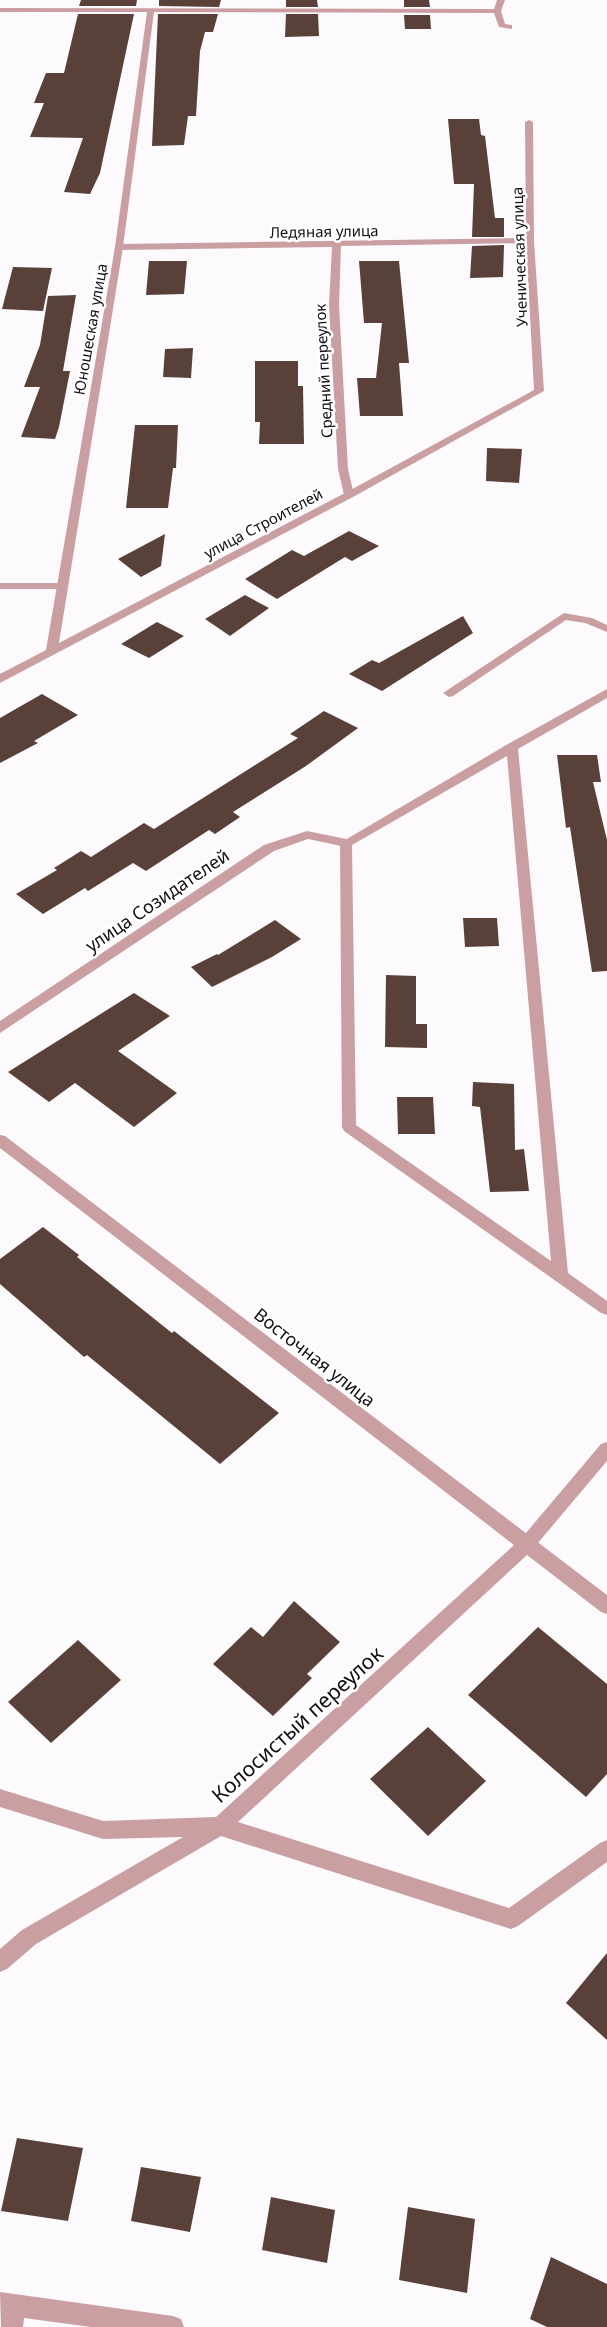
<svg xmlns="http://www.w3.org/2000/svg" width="607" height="2327" viewBox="0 0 607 2327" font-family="'Noto Sans',sans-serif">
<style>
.building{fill:#59413a}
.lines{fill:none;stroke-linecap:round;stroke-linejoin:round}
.lane{fill:#ca9fa2;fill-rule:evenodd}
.street{fill:#ca9fa2;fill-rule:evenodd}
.labels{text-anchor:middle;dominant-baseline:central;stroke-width:5;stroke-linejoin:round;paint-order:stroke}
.far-street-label{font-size:15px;fill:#150f16;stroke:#fff}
.street-label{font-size:18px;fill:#150f16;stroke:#fff}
.near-street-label{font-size:21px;fill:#150f16;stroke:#fff}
</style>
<rect width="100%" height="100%" fill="#fdfafe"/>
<g class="building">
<polygon points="81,0 137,0 136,6 79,6"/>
<polygon points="159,0 221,0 219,7 159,6"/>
<polygon points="286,0 317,0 318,7 286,7"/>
<polygon points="404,0 429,0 430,7 404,7"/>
<polygon points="78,14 134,14 100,173 90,194 64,192 83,138 30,137 44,103 34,103 46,73 64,73"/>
<polygon points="158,14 218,14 213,32 205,32 200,51 196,116 188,116 184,145 152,146"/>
<polygon points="286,14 318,14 319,36 285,37"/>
<polygon points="404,15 430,15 431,29 405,29"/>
<polygon points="448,119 479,119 481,135 485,136 495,218 504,218 504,237 472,237 474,184 454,184"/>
<polygon points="504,245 503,277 470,278 472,246"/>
<polygon points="149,261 187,261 184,294 146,295"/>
<polygon points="359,261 399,261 409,363 399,363 403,416 360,416 357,378 376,378 382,323 364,323"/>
<polygon points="13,267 52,268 43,311 2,309"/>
<polygon points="76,295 63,371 70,371 59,427 55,439 21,437 40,387 24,387 40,345 48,296"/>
<polygon points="193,348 191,378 163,377 165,349"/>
<polygon points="255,361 298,361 298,386 303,386 304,444 259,444 260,422 255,422"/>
<polygon points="135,425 178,425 176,468 173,468 168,508 126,508"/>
<polygon points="487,448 522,449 519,483 486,481"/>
<polygon points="349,531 379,546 352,561 345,557 277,599 245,579 292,550 304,556"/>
<polygon points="165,534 161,566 141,577 118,559"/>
<polygon points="245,595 269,608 230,636 205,619"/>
<polygon points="463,616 473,633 382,691 349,674 372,660 379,663"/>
<polygon points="157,622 184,636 149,658 121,644"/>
<polygon points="42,694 78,715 34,741 38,743 0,763 0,718"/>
<polygon points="324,711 358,728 306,766 233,812 240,817 215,834 209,830 146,871 133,863 88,891 85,888 43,914 16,894 57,870 54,868 81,851 91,857 144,823 154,829 298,738 290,734"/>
<polygon points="557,755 597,755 601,782 593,782 607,840 607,971 592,972 570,827 566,828"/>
<polygon points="463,918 497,918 499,946 465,947"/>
<polygon points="275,920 301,939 272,957 212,987 191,967 217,954 218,955"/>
<polygon points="386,975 416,976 416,1024 427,1024 427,1048 385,1047"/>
<polygon points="134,993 170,1016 118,1051 177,1093 134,1127 75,1083 49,1102 8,1072"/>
<polygon points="473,1082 514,1084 515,1150 524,1149 529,1191 490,1192 480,1107 472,1106"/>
<polygon points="397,1097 433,1097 435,1134 398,1134"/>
<polygon points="43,1227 79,1255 77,1257 172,1333 174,1331 279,1413 220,1464 87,1355 84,1357 0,1284 0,1259"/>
<polygon points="294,1601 340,1642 307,1674 312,1678 273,1716 213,1664 251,1627 263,1637"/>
<polygon points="538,1627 607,1684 607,1774 586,1797 468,1695"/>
<polygon points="78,1640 121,1680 51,1743 8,1702"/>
<polygon points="428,1727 486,1781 428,1836 370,1779"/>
<polygon points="607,1953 607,2040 566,2003"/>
<polygon points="17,2138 83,2148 68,2221 1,2211"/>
<polygon points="141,2167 201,2177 190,2232 131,2221"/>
<polygon points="271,2197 335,2210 327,2263 262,2250"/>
<polygon points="408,2207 475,2219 467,2293 399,2280"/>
<polygon points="551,2257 607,2284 607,2327 547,2327 530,2319"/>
</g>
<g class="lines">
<g class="lane">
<polygon points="530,238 534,241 533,243 341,246 339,305 348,469 354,495 349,498 344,495 338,469 329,305 332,247 119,250 115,247 119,244"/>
<polygon points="0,583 62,583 68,586 62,589 0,589"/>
<polygon points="564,613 592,618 607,625 607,632 585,623 566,620 453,696 449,697 443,693"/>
<path d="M607,689V698L518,749L568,1273L607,1301V1315L601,1313L344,1131L342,1127L340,843L508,744ZM507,756L551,1261L356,1125L352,845Z"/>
<polygon points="607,1442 607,1461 532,1550 526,1553 520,1550 517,1545 520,1540 601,1444"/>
<polygon points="0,2292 173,2316 181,2319 184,2327 91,2327 24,2318 23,2327 1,2327"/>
</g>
<g class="street">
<polygon points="497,0 505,0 501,11 505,24 512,25 512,29 499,27 494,13 154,12 123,247 59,643 345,493 534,390 526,241 525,122 529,120 533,122 534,241 544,391 353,497 0,683 0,674 46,650 115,247 147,12 0,12 0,8 494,9"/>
<polygon points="307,831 351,840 352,843 346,847 308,839 274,851 0,1033 0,1021 264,845"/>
<polygon points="0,1135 5,1136 607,1595 607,1614 601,1612 527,1555 238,1822 509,1908 600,1843 607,1840 607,1862 518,1926 511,1929 221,1836 36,1944 7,1969 0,1972 0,1949 22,1930 183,1837 103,1839 0,1807 0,1789 103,1821 216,1817 514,1545 0,1148"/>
</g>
</g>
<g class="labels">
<g class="far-street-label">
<text transform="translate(324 231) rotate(-1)">Ледяная улица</text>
<text transform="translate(519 257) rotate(-92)">Ученическая улица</text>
<text transform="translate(90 329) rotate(-80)">Юношеская улица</text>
<text transform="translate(323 371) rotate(-93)">Средний переулок</text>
<text transform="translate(263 523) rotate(-28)">улица Строителей</text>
</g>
<g class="street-label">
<text transform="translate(157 900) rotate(-34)">улица Созидателей</text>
<text transform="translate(315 1357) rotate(38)">Восточная улица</text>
</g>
<g class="near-street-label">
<text transform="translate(297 1724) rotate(-42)">Колосистый переулок</text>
</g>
</g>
</svg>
